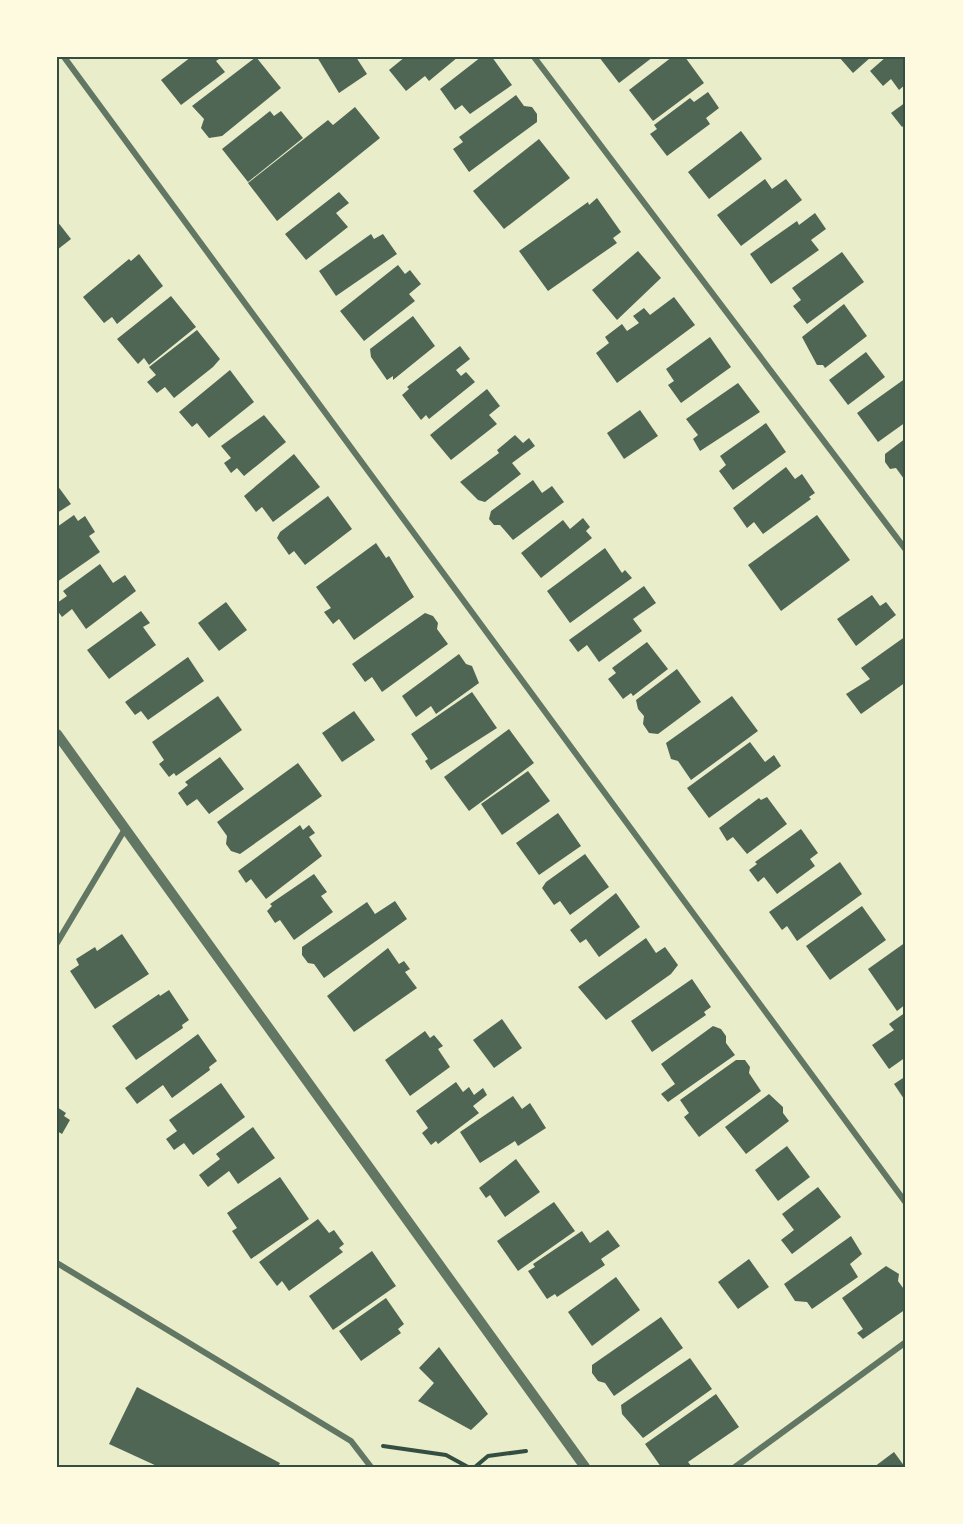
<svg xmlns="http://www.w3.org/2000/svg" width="963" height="1524" viewBox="0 0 963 1524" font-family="'Fira Sans Condensed',sans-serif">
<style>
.building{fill:#4f6655}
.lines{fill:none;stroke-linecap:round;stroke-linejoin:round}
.path{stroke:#344e41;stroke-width:4}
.minor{stroke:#617663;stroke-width:6}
.tertiary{stroke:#617663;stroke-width:10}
.neatline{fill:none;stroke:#344e41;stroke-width:2}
</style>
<rect width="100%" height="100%" fill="#e9edc9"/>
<g class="building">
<polygon points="191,57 222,57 216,61 225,72 181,105 161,80"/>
<polygon points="256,57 281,88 222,136 209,138 201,128 204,119 192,106"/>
<polygon points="317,57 356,57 367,74 339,93"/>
<polygon points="405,57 458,57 429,81 425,76 406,91 389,70"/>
<polygon points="481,57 492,57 512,85 470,114 462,105 455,110 440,89"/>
<polygon points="599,57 653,57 619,83"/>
<polygon points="672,57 685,57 704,83 653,121 629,90"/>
<polygon points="839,57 871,57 853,73"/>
<polygon points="886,57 906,57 906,84 899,90 891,79 883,86 870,71"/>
<polygon points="708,92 719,108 706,118 710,124 667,156 650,134 657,129 654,125 690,98 694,102"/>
<polygon points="516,95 524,106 532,107 537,114 537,122 469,172 453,149 463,142 459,137"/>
<polygon points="906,102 906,124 902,127 891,113"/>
<polygon points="355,107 380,138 277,221 248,183 328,120 333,125"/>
<polygon points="270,111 274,116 281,111 303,138 248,182 222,149"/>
<polygon points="741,131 762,159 709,199 688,172"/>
<polygon points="539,139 570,178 504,229 473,191"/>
<polygon points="765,179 772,189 786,179 802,200 741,246 717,215"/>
<polygon points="339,192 349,203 336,213 348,227 306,260 285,234"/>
<polygon points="597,198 621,232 613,238 617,243 548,291 519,251 588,202 589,205"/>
<polygon points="815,213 826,229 811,240 819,250 771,284 750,254 797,221 799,225"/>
<polygon points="57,221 71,239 57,250"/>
<polygon points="371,234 374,239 383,234 397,254 336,296 319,271"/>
<polygon points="638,251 661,278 617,320 592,290"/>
<polygon points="842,252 864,282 807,324 793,306 801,300 792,288"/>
<polygon points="139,254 163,286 117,324 112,317 104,323 83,297 129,259 131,261"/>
<polygon points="398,265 405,274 410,270 421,284 409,294 415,301 364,341 340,311"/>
<polygon points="171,296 196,327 149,365 144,358 138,364 117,339"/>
<polygon points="674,297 695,325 617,383 596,353 609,343 605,337 622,324 627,331 639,323 633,316 644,308 650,315"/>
<polygon points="844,304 867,336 825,368 823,365 817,365 802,337"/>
<polygon points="413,316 435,346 393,380 393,376 387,380 371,357 370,349"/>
<polygon points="197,330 220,359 213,367 174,398 165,387 157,393 147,382 156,375 149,367"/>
<polygon points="710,337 731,367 681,403 668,385 674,381 666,369"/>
<polygon points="460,346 470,359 456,370 461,376 466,372 475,382 429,419 426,415 421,420 402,395 409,389 407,387"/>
<polygon points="866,352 885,377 848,405 829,380"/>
<polygon points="230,370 254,402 209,438 197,423 192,427 179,412"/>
<polygon points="906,378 906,422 878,442 857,413"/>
<polygon points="738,383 760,412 700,451 693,439 698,435 686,419"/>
<polygon points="487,389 500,406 489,415 497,424 451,460 430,435"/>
<polygon points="640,410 658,436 624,459 607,433"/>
<polygon points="264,415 286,442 244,476 237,468 231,473 224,463 231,458 221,446"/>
<polygon points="766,423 786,452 733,490 719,471 726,465 720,456"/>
<polygon points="515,435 523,443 529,438 535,446 512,463 521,474 485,502 478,500 460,482 499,453 497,450"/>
<polygon points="906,438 906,477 904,479 896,468 890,469 885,462 885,454"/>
<polygon points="294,454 320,487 273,522 262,507 256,512 244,496"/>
<polygon points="786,467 795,479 802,474 815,493 809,497 811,499 763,534 754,522 747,528 733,508"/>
<polygon points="533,480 542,493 552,486 564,502 513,540 500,525 494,525 489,519 491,511"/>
<polygon points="57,485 71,504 57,513"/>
<polygon points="328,496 352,529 305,565 294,551 289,555 277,538 280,532"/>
<polygon points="74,515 78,521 85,516 95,532 89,536 100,552 57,582 57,527"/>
<polygon points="817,515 850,560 781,611 748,565"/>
<polygon points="583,518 590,527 586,531 592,538 541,578 521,553 563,520 570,529"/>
<polygon points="376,543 386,558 389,556 414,597 354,640 339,619 333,624 324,612 331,608 316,587"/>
<polygon points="605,548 622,573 625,570 632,578 570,623 547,591"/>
<polygon points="100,564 113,583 125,575 136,591 86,629 72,609 62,617 57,610 57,603 67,596 63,591"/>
<polygon points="644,586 656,603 633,619 642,631 599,662 587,645 578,652 569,640"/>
<polygon points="872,595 880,606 886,602 896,615 856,646 837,619"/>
<polygon points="226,602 247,630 219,651 198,623"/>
<polygon points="141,611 150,623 143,627 156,645 109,679 87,650"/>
<polygon points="425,613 433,616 438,623 437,629 448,644 382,692 372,677 365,682 352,664"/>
<polygon points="906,636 906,682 861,714 846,694 870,679 861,668"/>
<polygon points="647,642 668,669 633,696 631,693 623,699 608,679 616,673 612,668"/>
<polygon points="459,654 466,664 472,666 479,683 436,714 431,706 416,717 402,696"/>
<polygon points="188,657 204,681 148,720 141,711 135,715 125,702"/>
<polygon points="677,669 701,702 658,734 649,733 643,724 644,716 638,709 636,700"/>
<polygon points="472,692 497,728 431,770 425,761 428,759 411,734"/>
<polygon points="218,696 242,730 176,776 174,773 169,777 159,764 164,760 152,742"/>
<polygon points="732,696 758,731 691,780 678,761 671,759 666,743"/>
<polygon points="354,711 375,740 342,762 322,733"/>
<polygon points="509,729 534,763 469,811 444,777"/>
<polygon points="750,742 765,762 774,755 781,766 709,818 687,788"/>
<polygon points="220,757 244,789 209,814 197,799 187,806 178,793 188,785 185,782"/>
<polygon points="298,763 322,796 240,854 231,851 226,844 227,836 217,822"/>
<polygon points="528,771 550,801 502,835 481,804"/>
<polygon points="767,797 787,824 747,854 733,837 727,841 719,828 759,798 761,800"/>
<polygon points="558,813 581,846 539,875 516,843"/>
<polygon points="300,825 303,830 309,825 315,833 309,837 322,856 266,899 251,879 246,883 238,871"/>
<polygon points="801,829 818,853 810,859 815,866 777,894 764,877 758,882 749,870 757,864 755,862"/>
<polygon points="585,854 609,887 570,915 560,901 554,905 542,888 546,882"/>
<polygon points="840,862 862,894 797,941 787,926 782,930 769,912"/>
<polygon points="314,874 327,892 321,896 333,912 294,940 280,920 275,923 267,911 272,906 270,904"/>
<polygon points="616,893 640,927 599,957 586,939 580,943 570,930"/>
<polygon points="395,901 407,919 324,978 314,964 308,963 302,955 302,947 367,902 375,914"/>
<polygon points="862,906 886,940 830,980 806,946"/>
<polygon points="122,934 149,974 95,1009 70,971 79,965 76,959 95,947 97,951"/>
<polygon points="646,938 656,953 665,947 678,965 671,974 606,1020 578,987"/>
<polygon points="906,942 906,1004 897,1011 868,969"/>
<polygon points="388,948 399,964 404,961 410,969 405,972 417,988 354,1032 327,996"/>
<polygon points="692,979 711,1007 704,1012 706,1015 652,1052 631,1021"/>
<polygon points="169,990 189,1020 182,1025 183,1028 136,1060 112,1026 159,994 160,996"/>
<polygon points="906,1012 906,1057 889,1069 872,1045 894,1030 889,1024"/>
<polygon points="502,1019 522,1048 494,1068 473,1040"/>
<polygon points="713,1026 721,1029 726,1036 726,1043 735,1055 668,1102 661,1094 675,1084 661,1064"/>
<polygon points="425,1031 430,1038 434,1035 443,1046 438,1049 450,1067 410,1096 385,1060"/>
<polygon points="198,1034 217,1061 209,1067 210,1070 172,1098 163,1085 137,1104 125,1088"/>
<polygon points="736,1060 745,1060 750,1067 749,1073 761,1091 699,1137 684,1117 689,1113 680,1100"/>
<polygon points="906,1076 906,1102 894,1084"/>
<polygon points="456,1082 463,1092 469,1087 474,1095 483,1088 487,1095 473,1106 479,1113 438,1144 436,1141 431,1145 422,1133 428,1128 416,1111"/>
<polygon points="221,1083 245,1117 193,1155 184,1143 174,1150 166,1139 177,1131 169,1120"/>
<polygon points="769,1094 783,1107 783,1113 789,1121 746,1154 725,1127"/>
<polygon points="513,1096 522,1109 530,1103 546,1128 518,1146 515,1141 480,1163 460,1132"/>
<polygon points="57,1107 66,1113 64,1116 70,1120 62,1134 57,1131"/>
<polygon points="253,1127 275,1158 238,1184 229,1171 208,1187 199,1175 220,1159 216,1154"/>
<polygon points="787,1146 810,1177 778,1201 755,1170"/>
<polygon points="516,1159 540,1192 505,1217 490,1195 486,1198 479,1188"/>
<polygon points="280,1177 309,1219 251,1259 232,1231 237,1228 227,1213"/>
<polygon points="818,1187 841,1217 792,1254 781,1240 794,1230 782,1214"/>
<polygon points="554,1202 575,1231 518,1271 497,1241"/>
<polygon points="318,1219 329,1233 334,1230 344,1244 339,1248 343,1252 289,1291 282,1281 277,1286 259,1262"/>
<polygon points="608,1230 620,1246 601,1259 605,1265 557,1297 555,1294 547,1299 528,1271 535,1267 533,1264 582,1231 590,1243"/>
<polygon points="851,1236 862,1254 850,1264 858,1277 812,1309 807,1302 795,1301 784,1284"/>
<polygon points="372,1251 396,1286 333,1330 309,1296"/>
<polygon points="749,1259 769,1287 738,1309 718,1282"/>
<polygon points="886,1266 899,1274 898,1281 906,1292 906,1309 863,1339 857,1333 863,1329 842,1298"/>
<polygon points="616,1277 640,1310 592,1346 568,1312"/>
<polygon points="386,1298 404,1324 398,1329 401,1333 361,1361 339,1331"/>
<polygon points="661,1317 683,1348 614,1396 605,1383 598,1381 592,1373 592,1365"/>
<polygon points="439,1347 488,1414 471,1430 418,1401 434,1383 419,1368"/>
<polygon points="690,1358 712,1389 643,1438 622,1414 621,1405"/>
<polygon points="137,1387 280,1463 278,1467 159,1467 109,1444"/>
<polygon points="716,1394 739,1427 688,1462 692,1467 661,1467 645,1444"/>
<polygon points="894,1452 905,1467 874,1467"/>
</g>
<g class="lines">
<g class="path">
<polyline points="383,1446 446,1455 468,1467"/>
<polyline points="475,1467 488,1456 526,1451"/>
</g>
<g class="minor">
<polyline points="64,57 906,1203"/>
<polyline points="534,57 906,550"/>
<polyline points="57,943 125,829"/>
<polyline points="57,1263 351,1441 371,1467"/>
<polyline points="735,1467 906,1342"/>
</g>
<polyline class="tertiary" points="57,734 585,1467"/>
</g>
<rect width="963" height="1524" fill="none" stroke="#fefae0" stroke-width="117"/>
<rect x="58" y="58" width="846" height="1408" class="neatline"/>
</svg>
